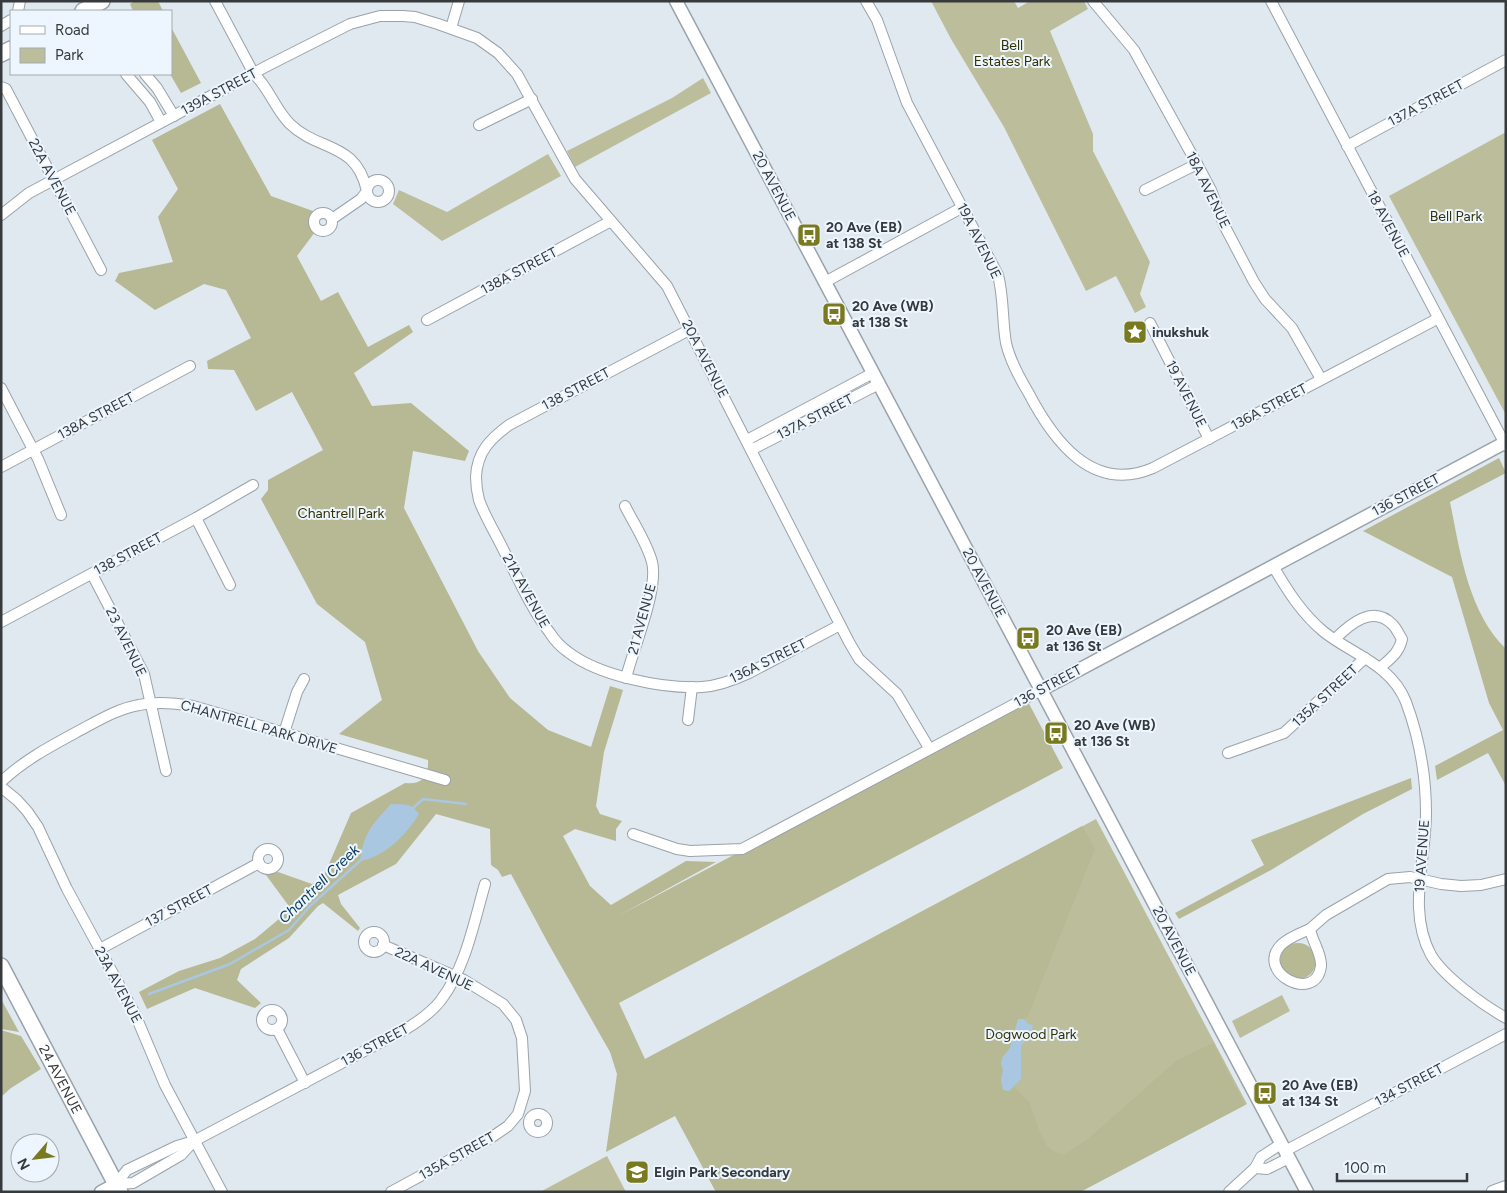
<svg xmlns="http://www.w3.org/2000/svg" width="1507" height="1193" viewBox="0 0 1507 1193" font-family="Figtree,sans-serif">
<style>
.green{fill:#bcbd9b}
.forest{fill:#b7b894}
.water{fill:#aac7e1}
.lines{fill:none;stroke-linecap:round;stroke-linejoin:round}
.stream{stroke:#aac7e1;stroke-width:2.5}
.minor-casing{stroke:#9aa2aa;stroke-width:12}
.tertiary-casing{stroke:#9aa2aa;stroke-width:15}
.secondary-casing{stroke:#9aa2aa;stroke-width:18}
.minor{stroke:#fff;stroke-width:10}
.tertiary{stroke:#fff;stroke-width:12}
.secondary{stroke:#fff;stroke-width:15}
.labels{text-anchor:middle;dominant-baseline:central;stroke-width:4;stroke-linejoin:round;paint-order:stroke}
.park-label{font-size:14px;fill:#323103;stroke:#edf6fe}
.street-label{font-size:14px;fill:#363a3d;stroke:#edf6fe}
.poi-label{font-size:14px;font-weight:bold;fill:#363a3d;stroke:#edf6fe;text-anchor:start}
.water-label{font-size:15px;font-style:italic;fill:#0d3e61;stroke:#edf6fe}
</style>
<rect width="100%" height="100%" fill="#e0e9f0"/>
<g class="green">
<polygon points="931,1 1014,1 1018,8 1030,1 1084,1 1088,9 1050,31 1093,134 1093,151 1150,262 1140,294 1146,307 1135,313 1116,276 1086,291 1004,127 951,39"/>
<polygon points="703,78 711,93 575,167 567,151 672,98"/>
<polygon points="1506,132 1506,415 1389,196"/>
<polygon points="548,154 561,176 442,241 393,204 399,190 447,212"/>
<polygon points="1096,819 1247,1104 1080,1192 716,1192 646,1059"/>
<polygon points="1282,995 1290,1011 1240,1038 1232,1021"/>
<polygon points="607,1156 626,1192 540,1192"/>
</g>
<g class="forest">
<polygon points="135,1 158,1 163,11 133,11 130,4"/>
<polygon points="171,27 201,83 181,93 170,74 171,74"/>
<path d="M220,104L271,196L313,211L311,222L315,232L297,256L321,301L338,292L368,347L409,325L413,332L354,373L372,406L411,403L469,451L465,461L413,451L404,508L478,651L510,698L548,730L591,747L610,686L623,690L604,752L596,806L600,814L622,821L616,829V841L575,829L563,836L590,886L611,905L686,861L716,862L618,916L1027,700L1063,768L619,1003L645,1059L1082,826L1095,849L1027,1018L1018,1019L1010,1048L1002,1058L1001,1064L1003,1070L1001,1080L1003,1090L1009,1091L1013,1086L1029,1102L1040,1133L1047,1146L1055,1152L1064,1155L1089,1138L1176,1061L1213,1043L1245,1105L1080,1192H716L675,1116L606,1152L617,1074L610,1052L548,943L511,874L502,877L498,870L491,865L490,829L436,814L396,864L338,895L341,904L360,928L358,931L323,903L318,906L289,938L241,969L237,980L261,1003L255,1008L195,988L147,1009L139,992L179,971L220,958L255,939L291,909L266,875L278,872L312,884L323,878L351,813L405,783C422,785 429,776 428,760L339,734L382,700L365,642L317,604L261,499L268,490V480L323,450L292,392L256,411L234,370L208,369L207,361L251,338L226,290L204,284L155,310L115,281L119,273L173,262L158,217L178,189L152,140Z"/>
<path d="M1499,458L1506,473L1450,502C1460,551 1468,612 1506,649V786L1488,753L1437,780L1435,766L1503,730L1489,703L1452,577L1363,531Z"/>
<polygon points="1411,778 1412,789 1363,814 1271,870 1179,919 1175,913 1264,865 1251,840"/>
<circle cx="1298" cy="961" r="18"/>
<polygon points="1,999 19,1032 1,1029"/>
<polygon points="1,1030 21,1036 41,1069 11,1088 1,1097"/>
</g>
<g class="water">
<path d="M391,804C404,805 411,802 419,814C406,835 385,857 360,861C364,832 372,825 391,804Z"/>
<polygon points="1018,1019 1024,1019 1028,1024 1033,1025 1031,1034 1021,1046 1021,1079 1009,1091 1003,1090 1001,1080 1003,1070 1001,1064 1002,1058 1010,1048"/>
</g>
<g class="lines">
<g class="stream">
<polyline points="412,809 423,799 466,804"/>
<polyline points="149,994 230,964 289,930 310,906 361,860"/>
</g>
<g class="minor-casing">
<g id="minor">
<path d="M215,1L254,74C269,88 275,109 290,124C319,152 356,141 367,191L361,199L332,219"/>
<path d="M866,1L877,20L907,103L998,275C1004,298 1002,320 1006,343C1010,361 1019,377 1028,392C1053,440 1092,494 1153,468L1437,319"/>
<polyline points="1093,1 1134,50 1197,164 1211,190 1224,225 1254,282 1265,299 1292,328 1321,379"/>
<polyline points="1271,1 1506,446"/>
<polyline points="18,11 20,1"/>
<polyline points="1,26 11,20"/>
<polyline points="451,28 459,1"/>
<polyline points="126,74 150,102 161,122"/>
<polyline points="145,74 157,88 174,116"/>
<polyline points="1,87 6,89 101,270"/>
<polyline points="479,125 532,99"/>
<polyline points="1347,146 1506,60"/>
<circle cx="378" cy="191" r="11"/>
<polyline points="1145,190 1197,164"/>
<circle cx="323" cy="222" r="9"/>
<polyline points="1,215 29,193 267,66 350,24 380,16 403,16 415,17 438,24 477,38 498,53 517,74 575,179 667,286 849,642 859,659 897,694 929,748"/>
<polyline points="825,282 963,207"/>
<polyline points="427,320 611,221"/>
<polyline points="1150,323 1209,439"/>
<path d="M689,330L509,425C490,439 477,452 476,477C476,485 477,492 479,500C485,517 496,534 504,551C518,578 531,609 550,633C555,641 561,647 568,652C599,676 663,689 702,687C718,686 734,680 749,673L840,625"/>
<polyline points="1,388 38,459 61,515"/>
<polyline points="747,440 873,373"/>
<polyline points="751,450 879,384"/>
<polyline points="1,467 190,366"/>
<path d="M625,506C634,524 647,543 652,562C659,589 633,649 626,678"/>
<polyline points="196,518 230,585"/>
<path d="M1273,566C1287,590 1302,614 1324,632C1353,655 1391,664 1406,702C1419,737 1426,775 1426,813C1426,860 1407,911 1431,955C1444,977 1483,1005 1506,1018"/>
<polyline points="92,574 144,674 166,771"/>
<polyline points="1,622 196,518 253,485"/>
<path d="M1335,639C1350,624 1373,604 1393,625C1397,629 1399,635 1402,639C1399,653 1391,658 1381,667"/>
<polyline points="688,720 692,687"/>
<polyline points="284,733 297,692 304,679"/>
<polyline points="1228,753 1284,733 1365,658"/>
<path d="M1,782C23,761 49,747 75,733C96,722 116,709 139,705C157,701 175,703 193,706L445,780"/>
<polyline points="1,787 17,800 27,811 38,827 67,889 135,1014 165,1085 222,1192"/>
<polyline points="633,834 677,849 690,851 742,849 1041,690"/>
<circle cx="268" cy="859" r="10"/>
<polyline points="1310,929 1326,915 1388,879 1410,877 1441,884 1461,886 1481,885 1506,879"/>
<path d="M1310,929C1312,941 1322,954 1321,966C1316,1005 1253,972 1282,944C1290,937 1301,933 1310,929Z"/>
<circle cx="374" cy="942" r="10"/>
<polyline points="383,945 464,980 503,1004 516,1020 522,1038 525,1091 518,1114 508,1126 492,1137 391,1192"/>
<polyline points="100,949 259,863"/>
<circle cx="272" cy="1020" r="10"/>
<polyline points="277,1029 305,1083"/>
<circle cx="538" cy="1123" r="9"/>
<polyline points="1285,1151 1506,1034"/>
<polyline points="1255,1168 1267,1169 1289,1158"/>
<path d="M116,1184L127,1170L177,1146L194,1141L406,1029C419,1021 432,1012 441,1000C466,967 474,922 485,884"/>
<polyline points="116,1184 133,1183 181,1155 193,1142"/>
<polyline points="1492,1191 1506,1186"/>
<polyline points="1229,1192 1255,1168 1261,1157 1281,1144"/>
</g>
</g>
<g class="tertiary-casing">
<g id="tertiary">
<polyline points="676,1 1307,1192"/>
<polyline points="1041,690 1506,442"/>
<polyline points="101,1192 116,1184"/>
</g>
</g>
<g class="secondary-casing">
<g id="secondary">
<polyline points="83,11 102,1"/>
<polyline points="1,54 11,49"/>
<path id="s1" d="M1,966L120,1192"/>
</g>
</g>
<use href="#minor" class="minor"/>
<use href="#tertiary" class="tertiary"/>
<use href="#secondary" class="secondary"/>
</g>
<defs>
<g id="bus-square" transform="scale(1.25)"><rect x="-9" y="-9" width="18" height="18" rx="4" fill="#79791f" stroke="#edf6fe"/><path d="M-5-6H5V4H4V6H2V4H-2V6H-4V4H-5ZM-3.5-4V0h7V-4ZM-3.5 1.2v1.5H-2V1.2ZM2 1.2v1.5H3.5V1.2Z" fill="#fff"/></g>
<g id="sight-square" transform="scale(1.25)"><rect x="-9" y="-9" width="18" height="18" rx="4" fill="#79791f" stroke="#edf6fe"/><path d="M0-6L1.8-2.2L6-1.7L2.9 1.2L3.7 5.4L0 3.3L-3.7 5.4L-2.9 1.2L-6-1.7L-1.8-2.2Z" fill="#fff"/></g>
<g id="school-square" transform="scale(1.25)"><rect x="-9" y="-9" width="18" height="18" rx="4" fill="#79791f" stroke="#edf6fe"/><path d="M0-5L7-2L0 1L-7-2ZM-4 1L0 2.5L4 1V4Q0 6-4 4Z" fill="#fff"/></g>
</defs>
<g fill-rule="evenodd">
<use href="#bus-square" x="809" y="235"/>
<use href="#bus-square" x="834" y="314"/>
<use href="#sight-square" x="1135" y="332"/>
<use href="#bus-square" x="1028" y="638"/>
<use href="#bus-square" x="1056" y="733"/>
<use href="#bus-square" x="1265" y="1093"/>
<use href="#school-square" x="637" y="1172"/>
</g>
<g class="labels">
<g class="park-label">
<text x="1012" y="45">Bell<tspan x="1012" dy="16">Estates Park</tspan></text>
<text x="1456" y="216">Bell Park</text>
<text x="341" y="513">Chantrell Park</text>
<text x="1031" y="1034">Dogwood Park</text>
</g>
<g class="street-label">
<text transform="translate(219 92) rotate(-28)">139A STREET</text>
<text transform="translate(1426 103) rotate(-28)">137A STREET</text>
<text transform="translate(52 177) rotate(62)">22A AVENUE</text>
<text transform="translate(774 186) rotate(62)">20 AVENUE</text>
<text transform="translate(1208 190) rotate(64)">18A AVENUE</text>
<text transform="translate(1388 224) rotate(62)">18 AVENUE</text>
<text transform="translate(979 241) rotate(64)">19A AVENUE</text>
<text transform="translate(519 271) rotate(-28)">138A STREET</text>
<text transform="translate(705 359) rotate(63)">20A AVENUE</text>
<text transform="translate(576 389) rotate(-28)">138 STREET</text>
<text transform="translate(1186 394) rotate(63)">19 AVENUE</text>
<text transform="translate(1269 407) rotate(-28)">136A STREET</text>
<text transform="translate(96 416) rotate(-28)">138A STREET</text>
<text transform="translate(815 417) rotate(-27)">137A STREET</text>
<text transform="translate(1406 495) rotate(-28)">136 STREET</text>
<text transform="translate(128 554) rotate(-28)">138 STREET</text>
<text transform="translate(984 583) rotate(62)">20 AVENUE</text>
<text transform="translate(526 591) rotate(61)">21A AVENUE</text>
<text transform="translate(642 619) rotate(-75)">21 AVENUE</text>
<text transform="translate(126 642) rotate(64)">23 AVENUE</text>
<text transform="translate(768 661) rotate(-26)">136A STREET</text>
<text transform="translate(1048 686) rotate(-28)">136 STREET</text>
<text transform="translate(1325 696) rotate(-43)">135A STREET</text>
<text transform="translate(259 727) rotate(16)">CHANTRELL PARK DRIVE</text>
<text transform="translate(1422 856) rotate(-86)">19 AVENUE</text>
<text transform="translate(179 906) rotate(-28)">137 STREET</text>
<text transform="translate(1174 941) rotate(62)">20 AVENUE</text>
<text transform="translate(434 969) rotate(25)">22A AVENUE</text>
<text transform="translate(118 985) rotate(62)">23A AVENUE</text>
<text transform="translate(375 1045) rotate(-28)">136 STREET</text>
<text stroke="none"><textPath href="#s1" startOffset="128">24 AVENUE</textPath></text>
<text transform="translate(1409 1085) rotate(-28)">134 STREET</text>
<text transform="translate(457 1156) rotate(-29)">135A STREET</text>
</g>
<g class="poi-label">
<text x="826" y="227">20 Ave (EB)<tspan x="826" dy="16">at 138 St</tspan></text>
<text x="852" y="306">20 Ave (WB)<tspan x="852" dy="16">at 138 St</tspan></text>
<text x="1152" y="332">inukshuk</text>
<text x="1046" y="630">20 Ave (EB)<tspan x="1046" dy="16">at 136 St</tspan></text>
<text x="1074" y="725">20 Ave (WB)<tspan x="1074" dy="16">at 136 St</tspan></text>
<text x="1282" y="1085">20 Ave (EB)<tspan x="1282" dy="16">at 134 St</tspan></text>
<text x="654" y="1172">Elgin Park Secondary</text>
</g>
<g class="water-label">
<text transform="translate(319 884) rotate(-44)">Chantrell Creek</text>
</g>
</g>
<rect width="1507" height="1193" fill="none" stroke="#363a3d" stroke-width="5"/>
<rect x="10" y="10" width="162" height="65" fill="#edf6fe" stroke="#a4abb1"/>
<rect x="20" y="26" width="25" height="8" fill="#ffffff" stroke="#a4abb1"/>
<text x="55" y="35" font-size="15" fill="#363a3d">Road</text>
<rect x="20" y="48" width="25" height="15" fill="#bcbd9b" stroke="#a4abb1"/>
<text x="55" y="60" font-size="15" fill="#363a3d">Park</text>
<g transform="translate(35 1158) rotate(242)"><circle r="24" fill="#edf6fe" stroke="#a4abb1"/>
<path d="M0-4L9 19L0 12L-9 19Z" fill="#79791f"/>
<text y="-8" font-size="14" font-weight="bold" text-anchor="middle" fill="#363a3d">N</text>
</g>
<path d="M1337 1173v8h130v-8" fill="none" stroke="#363a3d" stroke-width="2.5"/>
<text x="1344" y="1173" font-size="15" fill="#363a3d" stroke="#edf6fe" stroke-width="4" paint-order="stroke">100 m</text>
</svg>
